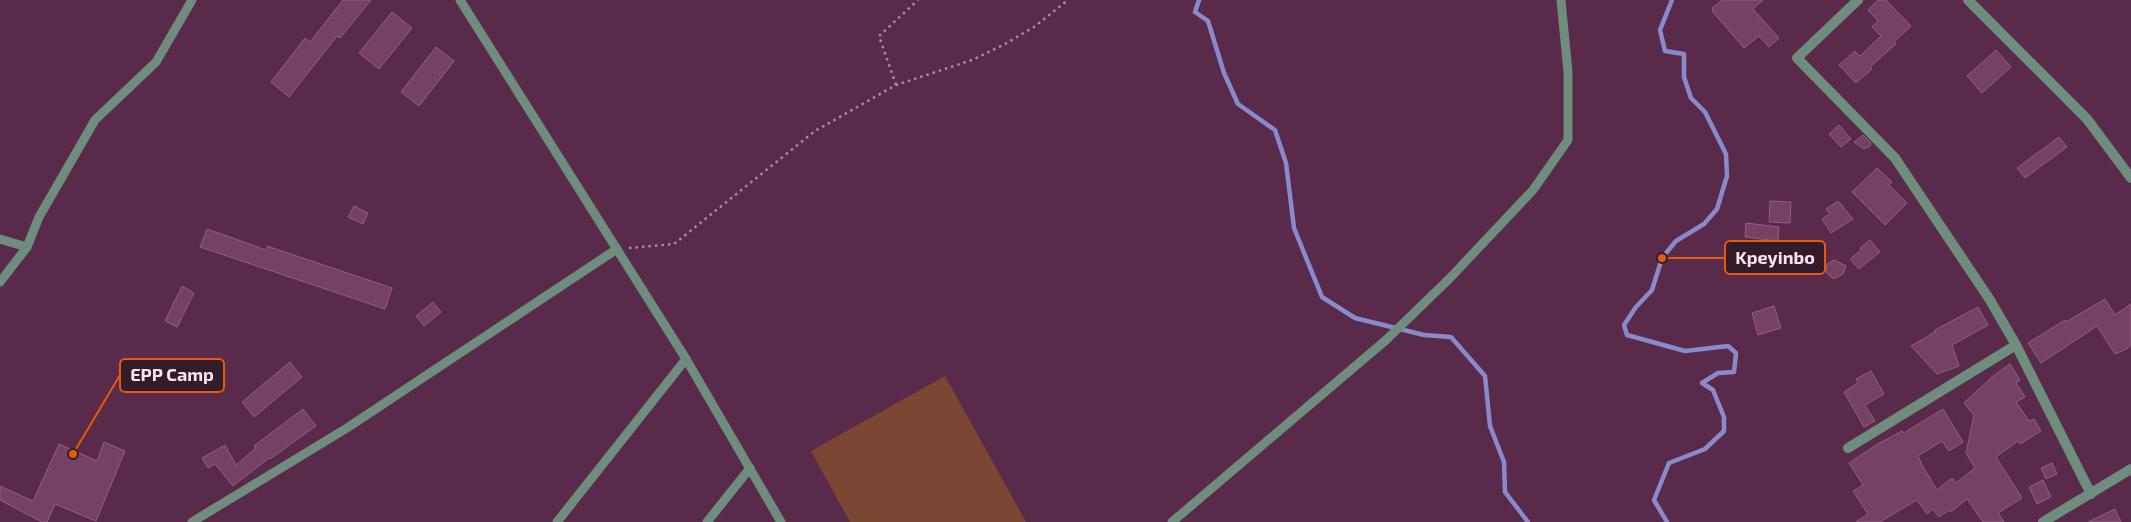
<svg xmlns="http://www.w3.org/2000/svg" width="2131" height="522" viewBox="0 0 2131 522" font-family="'Exo 2',sans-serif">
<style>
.green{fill:#7a4733}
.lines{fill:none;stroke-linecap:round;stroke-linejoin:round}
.stream{stroke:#888ac9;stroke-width:4.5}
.building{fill:#754263;stroke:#935e80}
.path{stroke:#b088a1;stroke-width:2.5;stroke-dasharray:2.5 4;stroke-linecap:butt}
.service{stroke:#6f8d7d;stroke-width:9}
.minor{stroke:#6f8d7d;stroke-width:10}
.leader{fill:none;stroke:#e8590c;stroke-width:2}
.callout-dot{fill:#e8590c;stroke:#321c2a;stroke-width:2}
.callout{fill:#321c2a;stroke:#e8590c;stroke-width:2}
.callout-label{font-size:18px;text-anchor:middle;font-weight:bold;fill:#ffdff2}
</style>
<rect width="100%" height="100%" fill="#5a2a4a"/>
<polygon class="green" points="945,376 1026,522 850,522 811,451"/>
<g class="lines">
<g class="stream">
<polyline points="1199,0 1195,12 1208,21 1224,73 1238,104 1275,130 1286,163 1294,228 1322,297 1355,318 1424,335 1451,337 1485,376 1490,426 1504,462 1505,492 1528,522"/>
<polyline points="1667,522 1654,500 1669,463 1705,449 1724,431 1724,417 1713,390 1702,383 1718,373 1734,372 1736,353 1728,346 1685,351 1627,335 1624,325 1636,307 1652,290 1662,258 1676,241 1704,224 1717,209 1727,176 1726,154 1705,112 1691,98 1684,77 1684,54 1665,51 1660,30 1672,0"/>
</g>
</g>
<g class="building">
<polygon points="343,0 371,0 340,38 337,36 289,97 271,82 305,38 310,42"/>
<polygon points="1722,0 1763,0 1753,9 1779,38 1769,47 1759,36 1744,48 1712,11 1714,10 1712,8"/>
<polygon points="1878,0 1886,0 1911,26 1894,42 1896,44 1870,67 1872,69 1856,83 1839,65 1855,51 1860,56 1881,36 1872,27 1878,21 1868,10"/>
<polygon points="392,12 412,28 379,69 359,53"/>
<polygon points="436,47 454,61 419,106 401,92"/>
<polygon points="1996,50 2011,67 1982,93 1967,76"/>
<polygon points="1839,125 1851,139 1841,147 1829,134"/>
<polygon points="1863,135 1871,143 1870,146 1864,149 1854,142"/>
<polygon points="2059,137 2067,147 2025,178 2017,168"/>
<polygon points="1877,168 1892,182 1889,185 1907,203 1885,225 1852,192"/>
<polygon points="1770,201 1791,202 1790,223 1769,222"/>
<polygon points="1838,201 1853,219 1831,233 1822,219 1830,214 1826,209"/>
<polygon points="354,206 368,213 363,224 348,217"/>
<polygon points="1746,223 1779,227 1778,241 1745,237"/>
<polygon points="207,229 266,250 267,246 392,288 385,309 200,247"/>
<polygon points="1870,240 1880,252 1859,269 1850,259 1861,250 1860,248"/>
<polygon points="1834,260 1846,266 1843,274 1836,278 1832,278 1826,272 1827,264"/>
<polygon points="182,286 194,293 177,327 165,321"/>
<polygon points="2105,299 2115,315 2131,304 2131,344 2128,348 2115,354 2097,326 2041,363 2028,343 2065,320 2066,322"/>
<polygon points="433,302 441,312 424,326 416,316"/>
<polygon points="1774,306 1781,328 1758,335 1752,313"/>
<polygon points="1978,307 1988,325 1952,345 1959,366 1937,374 1911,346 1935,332 1935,330"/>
<polygon points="290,362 302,377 254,417 242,402"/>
<polygon points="2010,364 2020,380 2016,383 2025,397 2016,402 2029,421 2034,419 2041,431 2020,444 2018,441 1996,457 2022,498 1998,513 2004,522 1983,522 1967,499 1951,512 1949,510 1939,517 1933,509 1927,514 1917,500 1880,522 1856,522 1868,514 1853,491 1863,485 1849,463 1876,445 1902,431 1904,433 1943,409 1963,442 1949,451 1942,441 1918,456 1923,467 1937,490 1952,478 1956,483 1975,468 1966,453 1974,415 1964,403 1993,376"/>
<polygon points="1871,371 1884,394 1865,405 1875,421 1864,427 1844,392 1858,383 1856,379"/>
<polygon points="303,409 316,426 270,459 269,458 233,486 215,464 208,468 202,458 225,445 236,465 256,448 254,446"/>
<polygon points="104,442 125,451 96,521 55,504 47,522 42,522 0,500 0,486 33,501 59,444 97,461"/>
<polygon points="2052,463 2057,474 2046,479 2041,468"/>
<polygon points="2043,480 2051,497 2037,504 2029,487"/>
<polygon points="2115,509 2121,522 2088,522"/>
</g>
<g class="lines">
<g class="path">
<polyline points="896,85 879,36 918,0"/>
<polyline points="629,248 674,244 815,131 896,85 972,60 1005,44 1034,27 1068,0"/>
</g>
<g class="service">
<polyline points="460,0 686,359 781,522"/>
<polyline points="0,239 27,247"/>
<polyline points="0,282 27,247 39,217 95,120 156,62 192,0"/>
<polyline points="192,522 347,428 617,249"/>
<polyline points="557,522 686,359"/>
<polyline points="707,522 750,468"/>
<polyline points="1172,522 1386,340 1450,278 1533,190 1568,140 1568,72 1561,0"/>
</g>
<g class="minor">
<polyline points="1858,0 1797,58 1895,158 1990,300 2016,345 2091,494"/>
<polyline points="1968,0 2087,119 2131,178"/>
<polyline points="1848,448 2016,345"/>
<polyline points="2043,522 2131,469"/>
</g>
</g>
<path class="leader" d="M1662 258L1725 258M73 454L120 375"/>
<g class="callout-dot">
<circle cx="1662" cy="258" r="5"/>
<circle cx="73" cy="454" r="5"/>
</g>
<g class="callout">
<rect x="1725" y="241" width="100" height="33" rx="5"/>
<rect x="120" y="359" width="104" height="33" rx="5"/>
</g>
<g class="callout-label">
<text x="1775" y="264">Kpeyinbo</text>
<text x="172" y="381">EPP Camp</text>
</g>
</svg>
